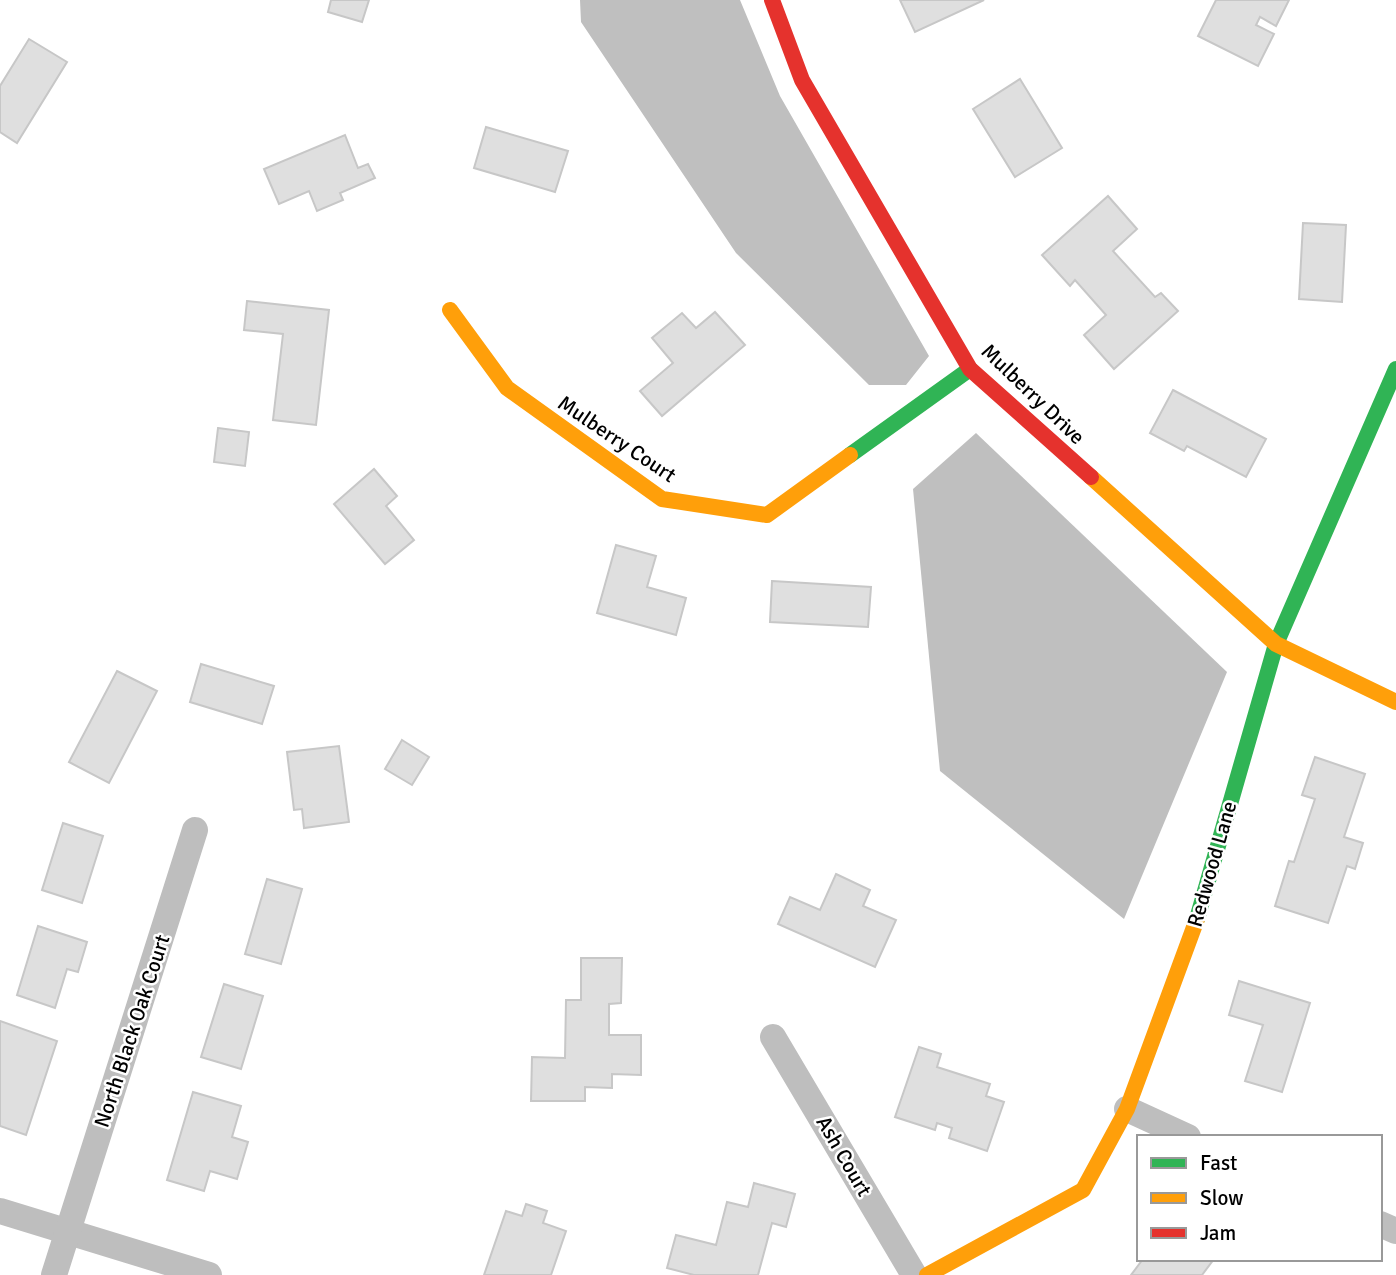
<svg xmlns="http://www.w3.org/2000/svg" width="1396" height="1275" viewBox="0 0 1396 1275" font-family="Signika,sans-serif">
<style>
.water{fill:#bfbfbf}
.building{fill:#dfdfdf;stroke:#c7c7c7;stroke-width:2}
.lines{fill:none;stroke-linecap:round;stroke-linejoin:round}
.street{stroke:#bebebe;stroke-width:26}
.fast{stroke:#30b455;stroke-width:16}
.slow{stroke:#ff9f0a;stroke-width:16}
.jam{stroke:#e5322d;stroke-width:16}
.labels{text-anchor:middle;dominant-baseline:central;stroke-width:5;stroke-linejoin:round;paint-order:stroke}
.street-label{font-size:21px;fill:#000;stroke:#fff}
</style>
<rect width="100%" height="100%" fill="#fff"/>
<g class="water">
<polygon points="580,0 740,0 780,96 929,356 906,385 869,385 736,253 581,22"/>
<polygon points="976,433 1227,672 1124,919 940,771 913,489"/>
</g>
<g class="building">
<polygon points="331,0 369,0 362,22 328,12"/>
<polygon points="900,0 984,0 915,32"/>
<polygon points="1216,0 1289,0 1276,26 1260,17 1256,25 1274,34 1258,66 1198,36"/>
<polygon points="29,39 67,62 17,143 0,132 0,86"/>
<polygon points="1020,79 1062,148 1015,177 973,109"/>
<polygon points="486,127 568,151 555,192 474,168"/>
<polygon points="345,135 358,168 368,164 375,178 340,193 343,200 317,211 309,191 279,204 264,169"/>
<polygon points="1108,196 1137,229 1113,251 1155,297 1161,293 1178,311 1114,369 1084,335 1106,315 1075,280 1070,286 1042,255"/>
<polygon points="1303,223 1346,225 1342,302 1299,299"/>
<polygon points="247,301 329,310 316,425 273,420 283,334 244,330"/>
<polygon points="715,312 745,345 662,416 640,391 673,363 652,338 682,313 696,328"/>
<polygon points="1173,390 1266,439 1246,477 1187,446 1184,451 1150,433"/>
<polygon points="218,428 249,432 245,466 214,462"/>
<polygon points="374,469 397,496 386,506 414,540 385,564 334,504"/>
<polygon points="616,545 656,556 647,587 686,598 676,635 597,613"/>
<polygon points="772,581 871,587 868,627 770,622"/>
<polygon points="201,664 274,686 262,724 190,702"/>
<polygon points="117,671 157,691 109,783 69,762"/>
<polygon points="402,740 429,757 412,785 385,769"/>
<polygon points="339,746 349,822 304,828 302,809 294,810 287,752"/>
<polygon points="1315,757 1365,774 1344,837 1363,843 1355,869 1347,866 1328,923 1275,906 1289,861 1294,862 1315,799 1302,795"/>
<polygon points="63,823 103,836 82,903 42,890"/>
<polygon points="836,874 870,890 863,906 896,920 875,967 778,924 790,897 820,910"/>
<polygon points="267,879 302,889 281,964 245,954"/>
<polygon points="38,926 87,942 78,972 67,969 55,1008 17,995"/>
<polygon points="581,958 622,958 621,1003 609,1004 609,1035 641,1035 641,1075 612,1074 612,1088 585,1087 585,1101 531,1101 532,1057 565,1058 566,1000 581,1000"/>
<polygon points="1239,981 1310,1003 1282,1092 1245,1081 1263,1025 1229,1015"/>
<polygon points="224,984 263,996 241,1069 201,1057"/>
<polygon points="0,1021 57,1041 26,1135 0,1126"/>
<polygon points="919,1047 941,1054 937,1067 990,1084 986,1096 1004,1102 987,1151 949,1138 952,1128 937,1123 935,1130 895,1117"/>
<polygon points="193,1092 241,1106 232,1137 248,1142 237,1179 210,1171 204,1191 167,1180"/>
<polygon points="754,1183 795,1194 786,1227 772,1223 758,1275 694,1275 667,1268 676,1235 716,1245 727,1202 748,1207"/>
<polygon points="526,1204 547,1211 543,1223 566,1231 551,1275 484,1275 506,1211 522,1216"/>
<polygon points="1143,1259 1214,1259 1202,1275 1131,1275"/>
</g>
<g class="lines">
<g class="street">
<polyline points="773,1037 914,1275"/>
<polyline points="1127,1109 1188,1137"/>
<polyline points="0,1211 209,1275"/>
<polyline points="1380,1224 1396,1231"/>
<polyline points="54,1275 195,830"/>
</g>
<g class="fast">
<polyline points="850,455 970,369"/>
<polyline points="1197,919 1276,644 1396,369"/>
</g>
<g class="slow">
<polyline points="450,310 507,388 662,499 767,515 850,455"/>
<polyline points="1091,477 1276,644 1396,702"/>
<polyline points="927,1275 1083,1190 1127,1109 1197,919"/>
</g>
<polyline class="jam" points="772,0 802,80 970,369 1091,477"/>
</g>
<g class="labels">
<g class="street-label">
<text transform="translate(1033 394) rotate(44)">Mulberry Drive</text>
<text transform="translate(617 439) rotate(34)">Mulberry Court</text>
<text transform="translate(1212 864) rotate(-74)">Redwood Lane</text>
<text transform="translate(132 1031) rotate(-72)">North Black Oak Court</text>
<text transform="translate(844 1156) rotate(60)">Ash Court</text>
</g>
</g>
<rect x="1137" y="1135" width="245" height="126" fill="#ffffff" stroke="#999999" stroke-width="2"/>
<rect x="1151" y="1158" width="35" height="10" fill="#30b455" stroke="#999999" stroke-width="2"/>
<text x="1200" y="1170" font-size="21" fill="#000000">Fast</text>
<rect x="1151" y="1193" width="35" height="10" fill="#ff9f0a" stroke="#999999" stroke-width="2"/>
<text x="1200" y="1205" font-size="21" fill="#000000">Slow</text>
<rect x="1151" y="1228" width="35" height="10" fill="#e5322d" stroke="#999999" stroke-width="2"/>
<text x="1200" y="1240" font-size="21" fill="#000000">Jam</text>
</svg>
